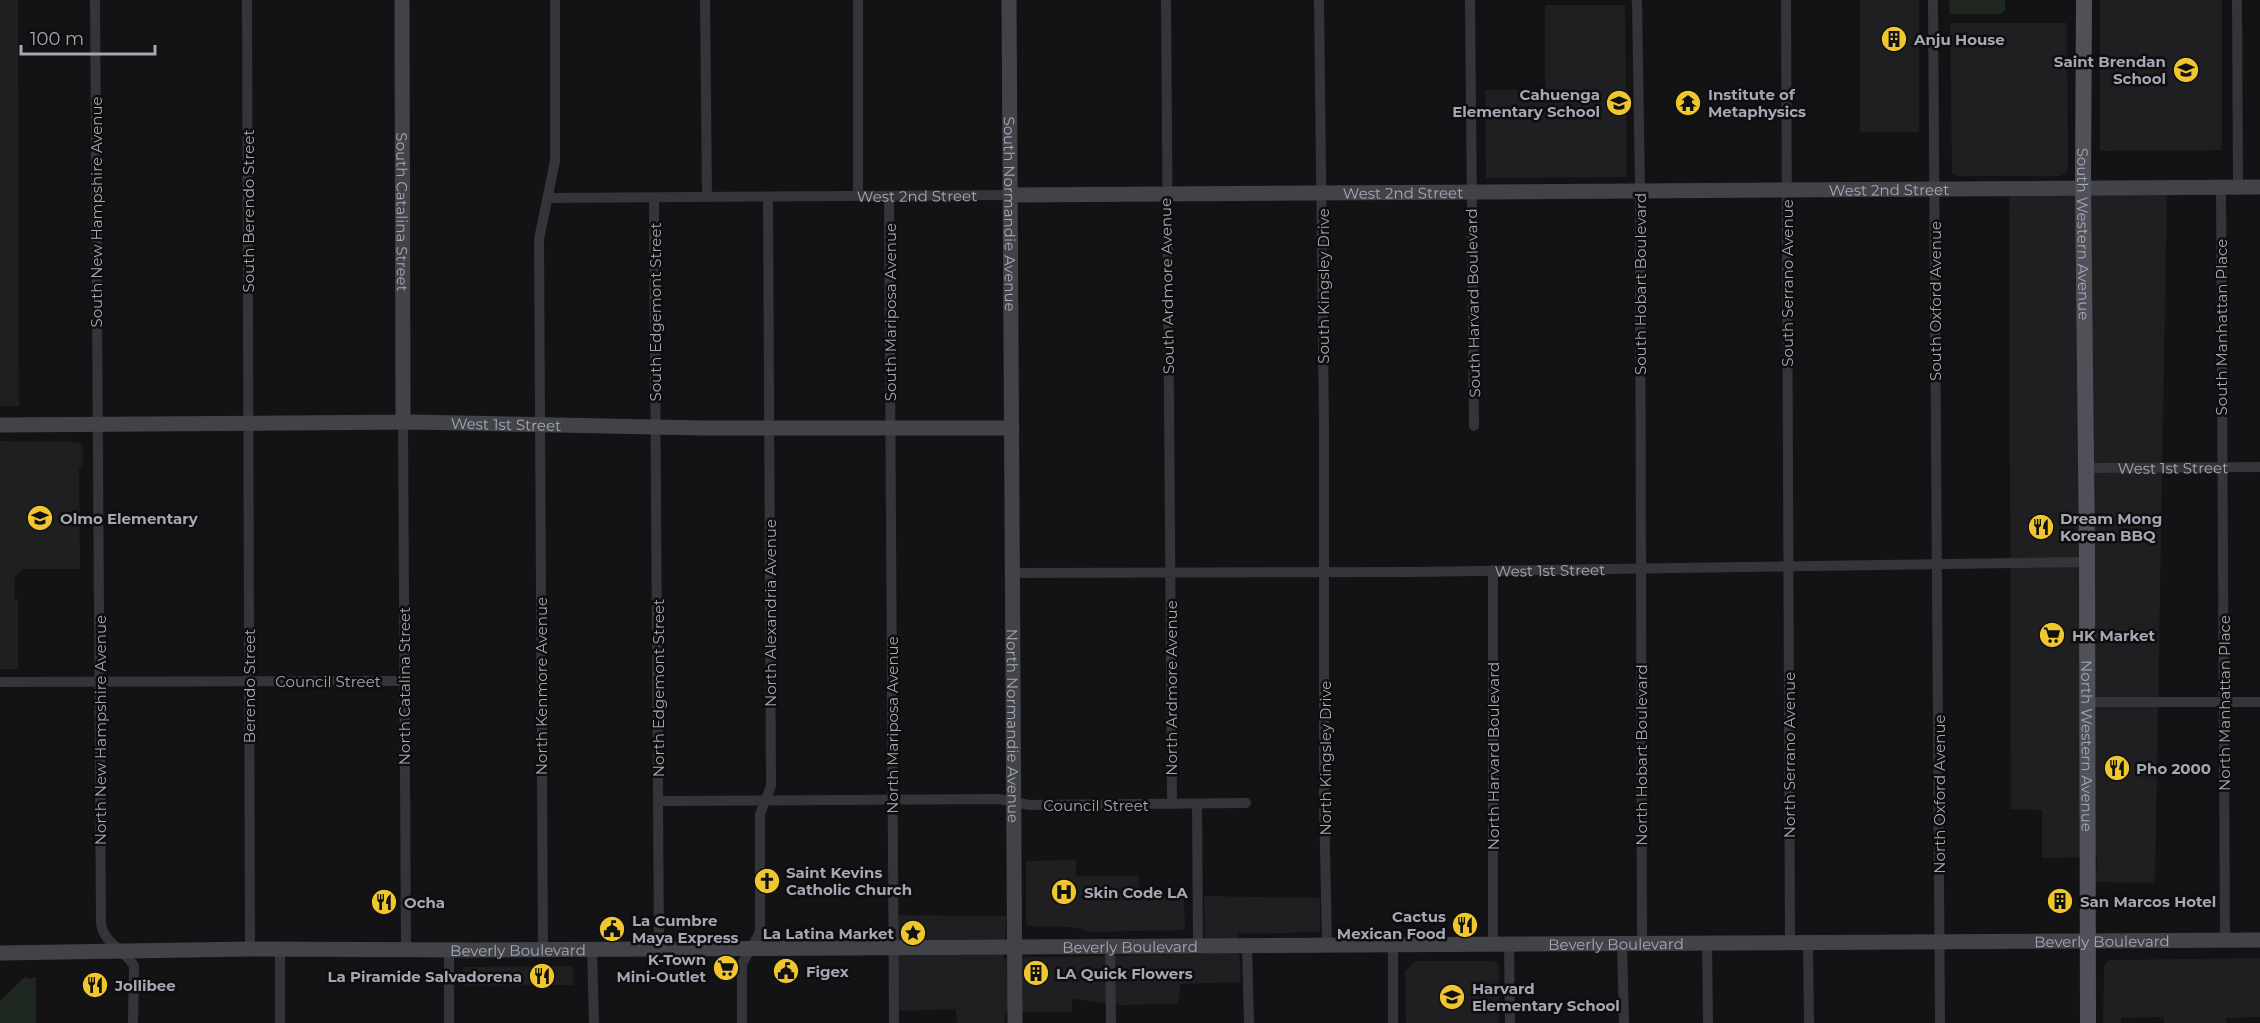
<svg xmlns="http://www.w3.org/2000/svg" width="2260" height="1023" viewBox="0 0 2260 1023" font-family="Montserrat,sans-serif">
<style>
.built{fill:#1f1f21}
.green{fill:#1f2721}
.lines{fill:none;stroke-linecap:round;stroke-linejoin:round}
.street{stroke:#343439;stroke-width:10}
.secondary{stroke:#424349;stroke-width:15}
.primary{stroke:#505158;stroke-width:16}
.labels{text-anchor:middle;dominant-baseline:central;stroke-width:5;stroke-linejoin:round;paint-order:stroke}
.poi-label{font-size:15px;font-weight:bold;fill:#a4a8b5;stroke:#0e0e0f;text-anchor:start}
.street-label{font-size:15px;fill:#a4a8b5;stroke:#0e0e0f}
</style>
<rect width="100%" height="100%" fill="#131315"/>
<g class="built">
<polygon points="0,0 18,0 19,406 0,406"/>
<rect x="1860" y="0" width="59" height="132"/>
<polygon points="2100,0 2222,0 2222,150 2100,151"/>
<polygon points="1545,5 1625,5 1627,177 1486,178 1485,90 1545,90"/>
<polygon points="1950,23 2067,23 2068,165 2066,173 2060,176 1957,176 1952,174"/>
<polygon points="2167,190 2155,883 2096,882 2097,857 2042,858 2042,810 2011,809 2009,192"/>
<polygon points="0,441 78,442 83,446 83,464 79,469 80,569 24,569 15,577 14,599 18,599 18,669 0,669"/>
<polygon points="1076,860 1076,876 1139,876 1140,897 1184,897 1185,930 1090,932 1072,927 1028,926 1026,920 1026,861"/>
<polygon points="1204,896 1320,898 1320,932 1238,934 1241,982 1181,984 1178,1004 1121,1005 1072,999 1072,1012 1006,1012 1004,1023 957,1023 956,1009 898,1011 898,915 1007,916 1003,958 1205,954"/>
<polygon points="2260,958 2260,1017 2226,1018 2226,1023 2164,1023 2163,1017 2122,1018 2121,1023 2103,1023 2104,966 2109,960"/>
<polygon points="1416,961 1494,961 1499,965 1499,1023 1406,1023 1405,971"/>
<polygon points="571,966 573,969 573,985 463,986 463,967"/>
</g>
<g class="green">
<polygon points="1949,0 2005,0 2005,10 2001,14 1950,14"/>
<polygon points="25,977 29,979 36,977 36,1023 0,1023 0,1001"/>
</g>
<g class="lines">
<g class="street">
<path d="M95,0L101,923C103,943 124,949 134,966L133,1023"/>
<polyline points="247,0 250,949"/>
<polyline points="705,0 707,197"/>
<polyline points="858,0 858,196"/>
<polyline points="1166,0 1172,804"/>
<polyline points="1319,0 1324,428 1324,802 1327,944"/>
<polyline points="1470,0 1474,426"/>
<polyline points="1637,0 1640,191 1642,943"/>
<polyline points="1786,0 1790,943"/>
<polyline points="1933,0 1940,1023"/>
<polyline points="2237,0 2238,187"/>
<polyline points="2221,187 2225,940"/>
<polyline points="889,196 894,1023"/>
<path id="s1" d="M547,198L1010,195"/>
<polyline points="654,198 659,949"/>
<polyline points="403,422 406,950"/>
<path id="s2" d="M2086,468L2260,467"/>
<polyline points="1493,570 1493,943"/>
<path id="s3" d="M1014,573L1413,572L2087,562"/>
<polyline points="0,682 404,681"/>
<polyline points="2086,702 2260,702"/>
<polyline points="658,801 999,799 1030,805 1246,803"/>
<polyline points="1197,804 1198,946"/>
<polyline points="1622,943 1624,1023"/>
<polyline points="1707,943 1708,1023"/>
<polyline points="1808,943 1809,1023"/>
<polyline points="1509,944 1510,1023"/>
<polyline points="1393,945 1393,1023"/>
<polyline points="1110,946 1111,1023"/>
<polyline points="1247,946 1249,1023"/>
<polyline points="543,949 539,239 555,161 555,0"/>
<polyline points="592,949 594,1023"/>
<polyline points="280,950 280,1023"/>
<polyline points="449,950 449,1023"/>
<polyline points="742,1023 742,964 759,934 760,929 760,814 771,786 768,197"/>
</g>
<g class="secondary">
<path id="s4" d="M402,0L403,422"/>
<path id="s5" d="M1009,0L1015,1023"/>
<path id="s6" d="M1010,195L2260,187"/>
<path id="s7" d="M0,425L413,422L703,428H1012"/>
<path id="s8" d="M0,953L250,949L475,950L2260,940"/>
</g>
<path class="primary" id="s9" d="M2084,0L2083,187L2087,552L2088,1023"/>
</g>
<defs>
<g id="building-disc" transform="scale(1.35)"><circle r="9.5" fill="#f0c62f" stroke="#0e0e0f"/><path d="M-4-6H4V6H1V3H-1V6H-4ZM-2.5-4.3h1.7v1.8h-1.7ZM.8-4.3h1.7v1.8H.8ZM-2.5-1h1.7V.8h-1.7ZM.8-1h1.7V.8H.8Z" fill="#111"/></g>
<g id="school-disc" transform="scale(1.35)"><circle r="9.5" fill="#f0c62f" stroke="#0e0e0f"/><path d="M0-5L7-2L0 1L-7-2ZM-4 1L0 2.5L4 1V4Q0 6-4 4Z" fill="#111"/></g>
<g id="temple-disc" transform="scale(1.35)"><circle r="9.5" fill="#f0c62f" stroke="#0e0e0f"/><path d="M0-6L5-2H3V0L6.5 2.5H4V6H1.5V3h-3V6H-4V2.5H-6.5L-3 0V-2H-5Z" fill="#111"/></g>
<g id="restaurant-disc" transform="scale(1.35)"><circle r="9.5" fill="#f0c62f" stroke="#0e0e0f"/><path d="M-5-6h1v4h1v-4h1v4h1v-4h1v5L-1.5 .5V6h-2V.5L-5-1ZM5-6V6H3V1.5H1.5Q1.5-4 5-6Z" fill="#111"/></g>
<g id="supermarket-disc" transform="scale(1.35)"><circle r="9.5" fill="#f0c62f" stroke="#0e0e0f"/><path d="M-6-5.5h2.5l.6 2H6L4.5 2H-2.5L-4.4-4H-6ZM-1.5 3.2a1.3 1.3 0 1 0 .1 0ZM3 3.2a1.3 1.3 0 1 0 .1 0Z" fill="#111"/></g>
<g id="church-disc" transform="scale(1.35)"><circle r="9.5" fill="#f0c62f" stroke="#0e0e0f"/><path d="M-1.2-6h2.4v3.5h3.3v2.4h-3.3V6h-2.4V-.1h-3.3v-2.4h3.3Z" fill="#111"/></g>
<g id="hospital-disc" transform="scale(1.35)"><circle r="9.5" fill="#f0c62f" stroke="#0e0e0f"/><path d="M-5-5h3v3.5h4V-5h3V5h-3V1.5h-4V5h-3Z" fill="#111"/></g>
<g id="civic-disc" transform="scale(1.35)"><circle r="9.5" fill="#f0c62f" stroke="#0e0e0f"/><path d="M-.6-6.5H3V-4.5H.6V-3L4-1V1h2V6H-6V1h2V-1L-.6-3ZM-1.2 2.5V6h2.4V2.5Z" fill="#111"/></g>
<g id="sight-disc" transform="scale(1.35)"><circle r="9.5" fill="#f0c62f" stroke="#0e0e0f"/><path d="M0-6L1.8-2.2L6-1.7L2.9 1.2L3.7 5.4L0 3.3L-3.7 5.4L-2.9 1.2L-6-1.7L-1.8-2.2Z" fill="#111"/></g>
</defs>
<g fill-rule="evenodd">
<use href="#building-disc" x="1894" y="39"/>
<use href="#school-disc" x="2186" y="70"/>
<use href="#school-disc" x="1619" y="103"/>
<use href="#temple-disc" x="1688" y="103"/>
<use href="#school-disc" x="40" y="518"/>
<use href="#restaurant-disc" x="2041" y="527"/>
<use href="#supermarket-disc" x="2052" y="635"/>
<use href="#restaurant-disc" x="2117" y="768"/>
<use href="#church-disc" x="767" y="881"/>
<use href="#hospital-disc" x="1064" y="892"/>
<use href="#building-disc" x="2060" y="901"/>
<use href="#restaurant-disc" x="384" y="902"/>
<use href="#restaurant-disc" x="1465" y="925"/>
<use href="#civic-disc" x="612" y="929"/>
<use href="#sight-disc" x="913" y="933"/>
<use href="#supermarket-disc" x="726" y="968"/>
<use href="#civic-disc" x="786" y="971"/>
<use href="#building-disc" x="1036" y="973"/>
<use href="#restaurant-disc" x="542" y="976"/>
<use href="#restaurant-disc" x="95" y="985"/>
<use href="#school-disc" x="1452" y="997"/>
</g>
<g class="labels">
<g class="poi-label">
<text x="1914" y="39">Anju House</text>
<text x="2166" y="61" text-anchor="end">Saint Brendan<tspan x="2166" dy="17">School</tspan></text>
<text x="1600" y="94" text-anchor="end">Cahuenga<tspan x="1600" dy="17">Elementary School</tspan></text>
<text x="1708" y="94">Institute of<tspan x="1708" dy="17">Metaphysics</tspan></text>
<text x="60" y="518">Olmo Elementary</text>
<text x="2060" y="518">Dream Mong<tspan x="2060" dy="17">Korean BBQ</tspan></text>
<text x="2072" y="635">HK Market</text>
<text x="2136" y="768">Pho 2000</text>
<text x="786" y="872">Saint Kevins<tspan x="786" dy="17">Catholic Church</tspan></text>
<text x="1084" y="892">Skin Code LA</text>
<text x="2080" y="901">San Marcos Hotel</text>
<text x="404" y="902">Ocha</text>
<text x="1446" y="916" text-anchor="end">Cactus<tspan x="1446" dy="17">Mexican Food</tspan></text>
<text x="632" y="920">La Cumbre<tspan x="632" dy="17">Maya Express</tspan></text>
<text x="894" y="933" text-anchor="end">La Latina Market</text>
<text x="706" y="959" text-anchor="end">K-Town<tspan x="706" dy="17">Mini-Outlet</tspan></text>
<text x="806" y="971">Figex</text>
<text x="1056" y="973">LA Quick Flowers</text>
<text x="522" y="976" text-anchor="end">La Piramide Salvadorena</text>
<text x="115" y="985">Jollibee</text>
<text x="1472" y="988">Harvard<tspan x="1472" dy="17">Elementary School</tspan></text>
</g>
<g class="street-label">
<text stroke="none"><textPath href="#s6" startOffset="879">West 2nd Street</textPath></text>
<text stroke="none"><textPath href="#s6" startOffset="393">West 2nd Street</textPath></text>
<text stroke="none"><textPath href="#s1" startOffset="370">West 2nd Street</textPath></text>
<text transform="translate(248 211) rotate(-90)">South Berendo Street</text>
<text stroke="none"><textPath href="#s4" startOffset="212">South Catalina Street</textPath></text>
<text transform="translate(96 212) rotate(-90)">South New Hampshire Avenue</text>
<text stroke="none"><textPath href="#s5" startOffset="214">South Normandie Avenue</textPath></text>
<text stroke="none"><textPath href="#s9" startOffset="234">South Western Avenue</textPath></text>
<text transform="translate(1787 283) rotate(-90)">South Serrano Avenue</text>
<text transform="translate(1640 284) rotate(-90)">South Hobart Boulevard</text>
<text transform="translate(1167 286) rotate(-91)">South Ardmore Avenue</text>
<text transform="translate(1323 286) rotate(-90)">South Kingsley Drive</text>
<text transform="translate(1935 301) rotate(-90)">South Oxford Avenue</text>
<text transform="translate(1473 303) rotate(-91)">South Harvard Boulevard</text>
<text transform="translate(655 312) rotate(-90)">South Edgemont Street</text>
<text transform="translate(890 312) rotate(-90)">South Mariposa Avenue</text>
<text transform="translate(2221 327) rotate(-90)">South Manhattan Place</text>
<text stroke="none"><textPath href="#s7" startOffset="506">West 1st Street</textPath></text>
<text stroke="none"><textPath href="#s2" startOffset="87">West 1st Street</textPath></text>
<text stroke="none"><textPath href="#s3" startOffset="536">West 1st Street</textPath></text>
<text transform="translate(770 613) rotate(-90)">North Alexandria Avenue</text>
<text x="328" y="681">Council Street</text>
<text transform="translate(249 686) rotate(-90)">Berendo Street</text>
<text transform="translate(404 686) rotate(-90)">North Catalina Street</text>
<text transform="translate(541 686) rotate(-90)">North Kenmore Avenue</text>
<text transform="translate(658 688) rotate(-90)">North Edgemont Street</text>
<text transform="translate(1171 688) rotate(-90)">North Ardmore Avenue</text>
<text transform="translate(2224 703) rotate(-90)">North Manhattan Place</text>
<text transform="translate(892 725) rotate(-90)">North Mariposa Avenue</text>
<text stroke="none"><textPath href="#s5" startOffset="726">North Normandie Avenue</textPath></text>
<text transform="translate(100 730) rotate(-90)">North New Hampshire Avenue</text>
<text stroke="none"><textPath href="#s9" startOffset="746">North Western Avenue</textPath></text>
<text transform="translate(1641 755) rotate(-90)">North Hobart Boulevard</text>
<text transform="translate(1789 755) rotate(-90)">North Serrano Avenue</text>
<text transform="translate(1493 756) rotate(-90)">North Harvard Boulevard</text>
<text transform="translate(1325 758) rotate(-90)">North Kingsley Drive</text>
<text transform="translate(1939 794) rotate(-90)">North Oxford Avenue</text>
<text x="1096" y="805">Council Street</text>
<text stroke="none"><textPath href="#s8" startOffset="2102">Beverly Boulevard</textPath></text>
<text stroke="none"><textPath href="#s8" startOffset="1616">Beverly Boulevard</textPath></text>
<text stroke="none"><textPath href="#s8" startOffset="1130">Beverly Boulevard</textPath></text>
<text stroke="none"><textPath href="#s8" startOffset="518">Beverly Boulevard</textPath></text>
</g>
</g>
<path d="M21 45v9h134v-9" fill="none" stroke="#a4a8b5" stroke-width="3"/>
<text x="30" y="45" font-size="18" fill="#a4a8b5" stroke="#0e0e0f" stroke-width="4.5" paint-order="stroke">100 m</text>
</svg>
